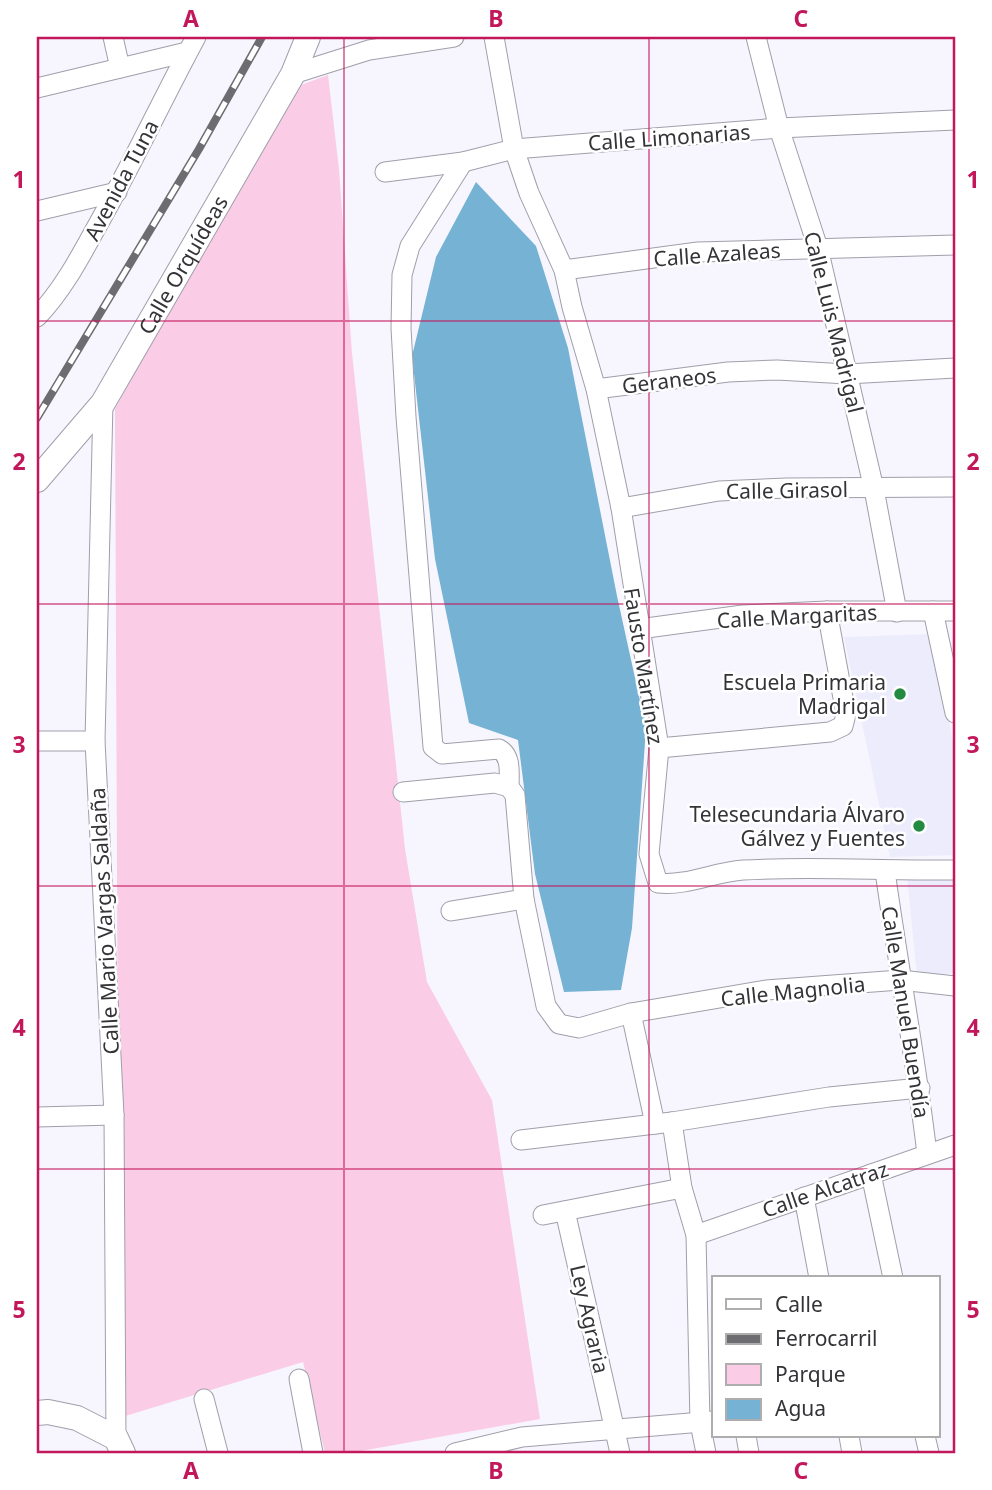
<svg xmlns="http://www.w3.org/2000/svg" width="992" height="1490" viewBox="0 0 992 1490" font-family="'Noto Sans',sans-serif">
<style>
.built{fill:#ececfc}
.green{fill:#fbcce6}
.water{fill:#75b2d3}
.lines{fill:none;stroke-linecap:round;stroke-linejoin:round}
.minor-casing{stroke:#9f9fab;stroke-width:21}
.tertiary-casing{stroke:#9f9fab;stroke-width:26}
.minor{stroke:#fff;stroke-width:19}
.tertiary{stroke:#fff;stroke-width:24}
.rail-casing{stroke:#6d6c71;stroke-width:8}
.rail{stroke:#fff;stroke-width:5;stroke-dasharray:16;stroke-linecap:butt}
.grid{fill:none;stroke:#c2185b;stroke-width:2;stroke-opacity:0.55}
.poi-dot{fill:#238b41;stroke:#fff;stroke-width:2.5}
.labels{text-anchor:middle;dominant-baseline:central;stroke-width:5;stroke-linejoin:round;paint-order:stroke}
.street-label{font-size:21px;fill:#343438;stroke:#fff}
.poi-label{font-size:21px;fill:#343438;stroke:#fff;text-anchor:end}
.neatline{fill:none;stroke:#c2185b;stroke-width:2.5}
.grid-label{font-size:23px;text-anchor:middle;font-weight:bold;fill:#c2185b}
</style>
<rect width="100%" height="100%" fill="#f7f6fe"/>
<g class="built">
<polygon points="931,634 955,751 955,855 890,857 844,637"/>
<polygon points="907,876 955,880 955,973 917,977"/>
</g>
<polygon class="green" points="328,75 339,169 352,353 405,849 427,982 492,1100 540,1419 350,1453 325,1453 303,1362 122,1417 118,1107 115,409 290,89"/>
<polygon class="water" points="476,182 536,246 568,348 617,596 646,728 632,928 621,990 564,992 535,874 518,740 469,723 435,559 412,356 436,257"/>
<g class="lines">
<g class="minor-casing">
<g id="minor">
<polyline points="113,37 120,68"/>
<path d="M494,37L514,149L529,193L564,270L572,307L596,389L621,508L659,748L649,854L658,883C688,886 714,872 743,870C814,866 885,871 955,870"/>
<polyline points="756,37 779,128 818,248 874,489 897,612"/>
<polyline points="293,74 369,50 454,37"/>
<polyline points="37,88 187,52"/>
<path d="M463,162L410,246L402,275L401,328L406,417L433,747L442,754L499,749C512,756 509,774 509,787"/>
<polyline points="385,172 463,162 514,149 779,128 955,120"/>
<polyline points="37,211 117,192"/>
<polyline points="564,270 698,252 955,245"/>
<path d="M37,317C62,291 79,259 96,228C132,165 162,100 196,37"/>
<polyline points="596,389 728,372 777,370 847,374 955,368"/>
<polyline points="103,403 95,741 114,1115 116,1438"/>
<polyline points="621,508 719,491 787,488 955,487"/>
<polyline points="933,611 955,713"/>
<polyline points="639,629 743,615 827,611 955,611"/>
<polyline points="37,741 95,741"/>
<polyline points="659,748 830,732 843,726 846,714 827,611"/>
<polyline points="403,792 495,783 509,787 515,795 524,899 546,1006 559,1024 579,1028 631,1013 766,990 900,980 955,986"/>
<path d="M885,871C898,965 916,1059 927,1154"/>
<polyline points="451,911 524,899"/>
<polyline points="631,1013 655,1124"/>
<polyline points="37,1117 114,1115"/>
<polyline points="672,1122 682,1188 696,1235 700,1423 706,1453"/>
<polyline points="521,1140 672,1122 829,1097 920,1088"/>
<polyline points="871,1174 893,1278"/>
<polyline points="804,1197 819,1278"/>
<polyline points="565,1211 620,1453"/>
<polyline points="543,1215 682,1188"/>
<polyline points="696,1235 955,1145"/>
<polyline points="299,1379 313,1453"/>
<polyline points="204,1399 218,1453"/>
<polyline points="746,1436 749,1453"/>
<polyline points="849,1436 852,1453"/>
<polyline points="925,1436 929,1453"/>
<polyline points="455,1453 522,1437 714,1421"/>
</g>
</g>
<g class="tertiary-casing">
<g id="tertiary">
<path id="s1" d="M37,480L103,403L293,74L308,37"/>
<polyline points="37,1413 48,1412 77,1418 116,1438 123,1453"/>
</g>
</g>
<use href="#minor" class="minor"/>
<use href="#tertiary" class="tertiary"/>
<g class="rail-casing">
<polyline id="rail" points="37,418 199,149 262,37"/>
</g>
<use href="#rail" class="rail"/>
</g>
<path class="grid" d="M344,37V1453M649,37V1453M37,321H955M37,604H955M37,886H955M37,1169H955"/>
<g class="poi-dot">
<circle cx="900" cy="694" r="7"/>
<circle cx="919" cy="826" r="7"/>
</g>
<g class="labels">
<g class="street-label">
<text transform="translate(669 137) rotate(-4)">Calle Limonarias</text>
<text transform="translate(121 180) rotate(-62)">Avenida Tuna</text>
<text transform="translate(717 254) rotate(-4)">Calle Azaleas</text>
<text stroke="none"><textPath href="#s1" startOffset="261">Calle Orquídeas</textPath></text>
<text transform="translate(834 322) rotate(76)">Calle Luis Madrigal</text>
<text transform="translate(669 380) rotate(-7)">Geraneos</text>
<text transform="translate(787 490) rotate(-1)">Calle Girasol</text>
<text transform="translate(797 616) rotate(-3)">Calle Margaritas</text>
<text transform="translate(644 666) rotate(81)">Fausto Martínez</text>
<text transform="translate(104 921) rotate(-93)">Calle Mario Vargas Saldaña</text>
<text transform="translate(793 991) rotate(-6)">Calle Magnolia</text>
<text transform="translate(906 1012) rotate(81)">Calle Manuel Buendía</text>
<text transform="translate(825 1189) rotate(-19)">Calle Alcatraz</text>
<text transform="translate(590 1319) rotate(77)">Ley Agraria</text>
</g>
<g class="poi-label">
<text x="886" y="682">Escuela Primaria<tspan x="886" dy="24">Madrigal</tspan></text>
<text x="905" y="814">Telesecundaria Álvaro<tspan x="905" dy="24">Gálvez y Fuentes</tspan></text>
</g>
</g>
<rect width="992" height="1490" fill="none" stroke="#ffffff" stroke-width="77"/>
<rect x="712" y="1276" width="228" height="161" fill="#ffffff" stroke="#aeaeaf" stroke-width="2"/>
<rect x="726" y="1299" width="35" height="10" fill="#ffffff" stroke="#aeaeaf" stroke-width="2"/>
<text x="775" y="1312" font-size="21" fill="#343438">Calle</text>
<rect x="726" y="1334" width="35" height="10" fill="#6d6c71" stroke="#aeaeaf" stroke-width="2"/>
<text x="775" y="1346" font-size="21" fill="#343438">Ferrocarril</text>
<rect x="726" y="1364" width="35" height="21" fill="#fbcce6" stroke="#aeaeaf" stroke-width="2"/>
<text x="775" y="1382" font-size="21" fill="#343438">Parque</text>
<rect x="726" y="1399" width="35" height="21" fill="#75b2d3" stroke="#aeaeaf" stroke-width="2"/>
<text x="775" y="1416" font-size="21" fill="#343438">Agua</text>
<rect x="38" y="38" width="916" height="1414" class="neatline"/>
<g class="grid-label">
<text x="191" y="27">A</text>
<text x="496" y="27">B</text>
<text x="801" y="27">C</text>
<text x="19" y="188">1</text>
<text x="973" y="188">1</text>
<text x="19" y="470">2</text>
<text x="973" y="470">2</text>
<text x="19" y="753">3</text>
<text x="973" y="753">3</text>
<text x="19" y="1036">4</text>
<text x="973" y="1036">4</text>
<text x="19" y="1318">5</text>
<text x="973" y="1318">5</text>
<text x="191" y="1479">A</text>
<text x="496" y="1479">B</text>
<text x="801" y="1479">C</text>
</g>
</svg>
